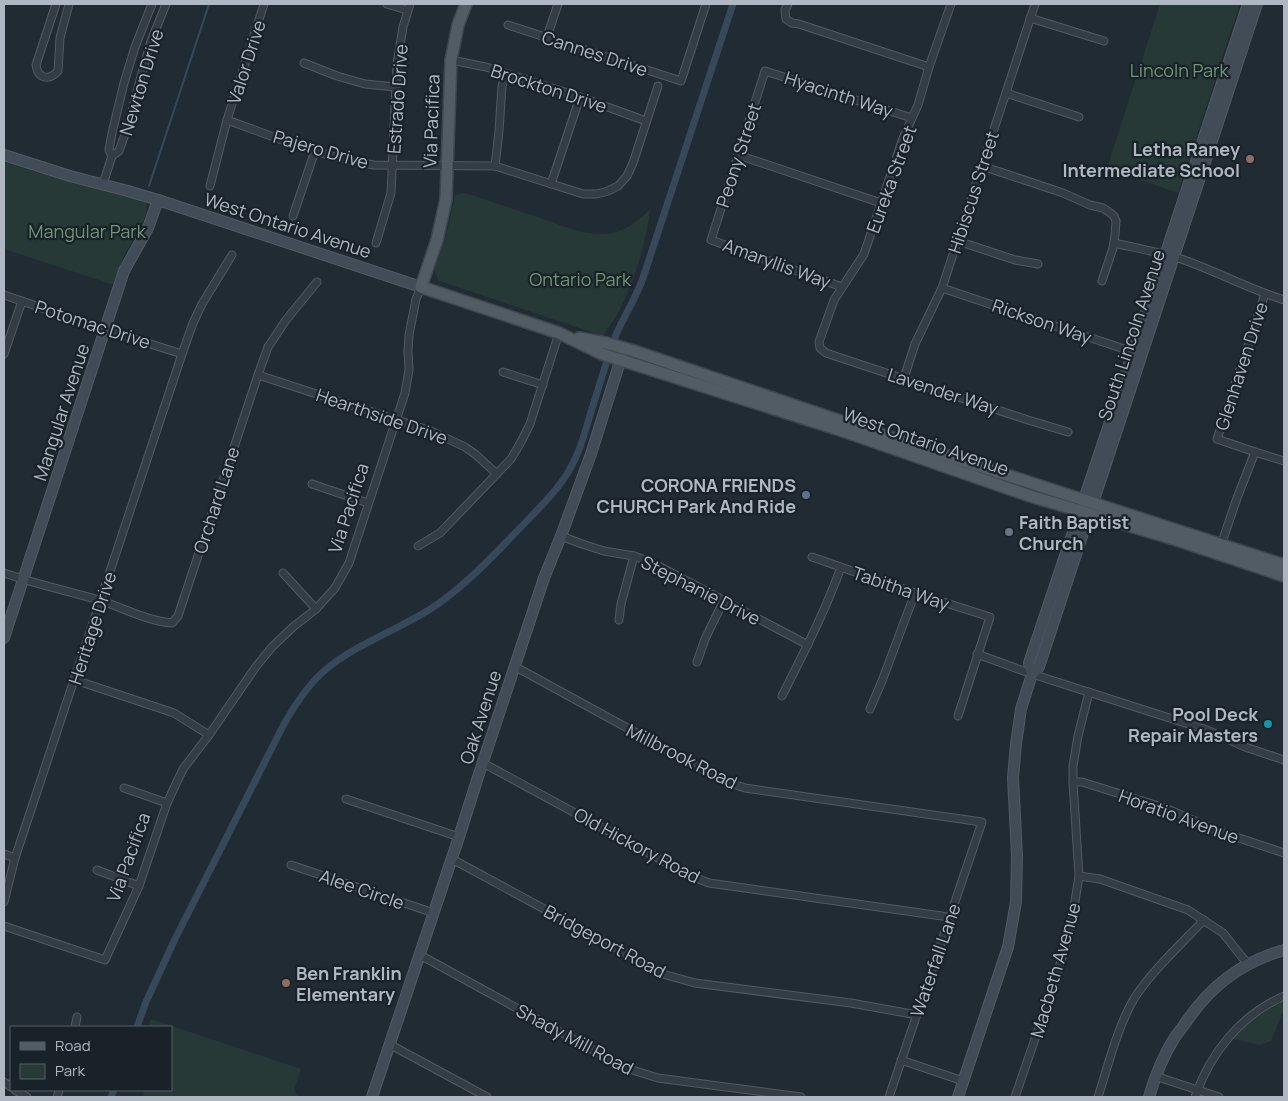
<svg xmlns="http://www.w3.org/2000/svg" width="1288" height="1101" viewBox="0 0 1288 1101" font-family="Manrope,sans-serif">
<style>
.park{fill:#263937}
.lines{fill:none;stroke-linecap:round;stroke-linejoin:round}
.stream{stroke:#36485a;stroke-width:2}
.canal{stroke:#36485a;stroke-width:7}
.street-casing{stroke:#525a63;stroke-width:9}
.secondary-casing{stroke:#525a63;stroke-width:12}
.primary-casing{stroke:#3e464e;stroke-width:14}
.street{stroke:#343d45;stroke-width:7}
.secondary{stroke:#424c57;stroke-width:10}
.primary{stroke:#525c65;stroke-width:11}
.education-dot{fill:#8d6e63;stroke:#1a2229;stroke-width:2}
.service-dot{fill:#5c6f8a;stroke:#1a2229;stroke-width:2}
.worship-dot{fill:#6b7280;stroke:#1a2229;stroke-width:2}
.culture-dot{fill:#0f9aa8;stroke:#1a2229;stroke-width:2}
.labels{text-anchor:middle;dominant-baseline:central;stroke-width:4.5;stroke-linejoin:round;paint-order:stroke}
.street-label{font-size:18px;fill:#aeb7c2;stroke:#1a2229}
.park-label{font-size:18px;fill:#709675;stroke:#1a2229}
.poi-label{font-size:18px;font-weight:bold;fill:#aeb7c2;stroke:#1a2229;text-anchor:end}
</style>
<rect width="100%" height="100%" fill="#212b34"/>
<g class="park">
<polygon points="1160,4 1240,4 1218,69 1218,71 1178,193 1107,168"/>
<path d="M4,162L81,185L124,195L146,203C151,216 129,245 123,258C119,267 117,276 114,285L4,249Z"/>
<path d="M463,193L472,195C498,204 523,212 549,221C565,227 583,234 600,234C620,235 637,223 650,209C647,239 634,282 620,309C615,319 608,327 603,336L439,281L435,273V267L446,236L455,195Z"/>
<path d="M1284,1000V1009L1271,1041L1260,1045L1233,1039C1248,1022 1265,1011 1284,1000Z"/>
<polygon points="151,1019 301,1069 294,1090 298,1097 143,1097 144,1090 171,1090 171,1027 148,1027"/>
</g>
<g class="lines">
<polyline class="stream" points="149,186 209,4"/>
<g class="canal">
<path d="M615,337C624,316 636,298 643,278L733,4"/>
<path d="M137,1027L146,1002L175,939L283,726C294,706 306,687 324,671C354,645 398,630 432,608C465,586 492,557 519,529C538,509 560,489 572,465C580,451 584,436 588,422C594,402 600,383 606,364"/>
<polyline points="111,1097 114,1090"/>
</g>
<g class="street-casing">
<g id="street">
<path d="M56,4L36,65C38,79 49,81 58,71L60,38L69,4"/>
<polyline points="387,4 407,10"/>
<polyline points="788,4 785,10 786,19 792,23 799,24 929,67"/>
<polyline points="951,4 929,67 918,105 903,138 864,254 834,300 819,342 820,348 826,353 1028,420 1068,432"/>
<polyline points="1030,18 1104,41"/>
<polyline points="508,25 681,81 706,4"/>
<polyline points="547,37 558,4"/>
<polyline points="451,60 486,67 580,97 646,121"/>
<polyline points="304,63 337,76 365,84 395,87"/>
<polyline points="1006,93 1079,117"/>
<path d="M227,120C275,137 324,158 374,165L495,166L583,194H597L608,191L618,186L627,176L633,163L658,86"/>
<polyline points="738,155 881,203"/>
<polyline points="112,156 119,151 129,123 141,76 151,41 166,4"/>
<polyline points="495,166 499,131 502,86 506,73"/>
<polyline points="982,166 1063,193 1090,205 1103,208 1109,212 1114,216 1116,221 1115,235 1113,248 1102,281"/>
<polyline points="103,184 112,156 109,150 112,133 124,83 135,47 152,4"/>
<polyline points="551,184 580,97"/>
<polyline points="210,186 227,120 264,4"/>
<polyline points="293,216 315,151"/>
<polyline points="958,241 1015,260 1038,264"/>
<polyline points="376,243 391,193 397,64 403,27 410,4"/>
<path d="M1114,243C1136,248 1159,252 1181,259C1216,271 1249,289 1284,300"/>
<polyline points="842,287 711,240 765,71 912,118"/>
<polyline points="942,288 1136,353"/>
<polyline points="4,295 116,333 182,354"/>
<polyline points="4,354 22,301"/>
<polyline points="503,372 543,385"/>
<polyline points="258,375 431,431 465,447 475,454 497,474"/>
<polyline points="904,378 915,344 942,288 1035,4"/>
<polyline points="1255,452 1284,461"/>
<polyline points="312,484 368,503"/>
<polyline points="561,536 582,544 604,551 634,556 653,563 808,645"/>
<polyline points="418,546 440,533 511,459 522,440 530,424 559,333"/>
<polyline points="1220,548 1237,498 1255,452 1217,439 1265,294"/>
<polyline points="812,557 915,593 990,617 958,716"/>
<path d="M4,573C35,584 68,591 99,600C124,608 147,621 172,623L178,616L258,375L268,347L286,320L317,282"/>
<polyline points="283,573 316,609"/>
<polyline points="619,620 621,604 634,556"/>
<polyline points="977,654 1032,674 1207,730 1245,747 1284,760"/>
<polyline points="697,662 705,639 724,600"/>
<polyline points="514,666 715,776 730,783 745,788 982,822 889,1097"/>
<polyline points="75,680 174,713 209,735"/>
<path d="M782,696C803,654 825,612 841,567"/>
<polyline points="870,709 882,681 915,593"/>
<polyline points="483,763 691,876 709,883 942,916 949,918"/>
<polyline points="1073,782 1082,782 1168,809 1218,831 1284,853"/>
<polyline points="124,788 167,803"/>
<polyline points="346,799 459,837"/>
<polyline points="4,854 15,858"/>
<polyline points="452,859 666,975 695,983 851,1003 917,1015"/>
<polyline points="291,865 434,913"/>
<polyline points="97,870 139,886"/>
<polyline points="1079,876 1100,879 1188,910 1223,933 1242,957 1248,964"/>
<polyline points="4,902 15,858 182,354 193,323 202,304 232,255"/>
<polyline points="4,926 105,960 139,886 167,803 183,769 209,735 255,668 272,647 293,627 316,609 335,588 349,563 405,393 409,370 408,351 409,335 416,299 421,287"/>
<polyline points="420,955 626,1068 658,1078 801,1097"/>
<polyline points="75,1027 77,1017"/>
<polyline points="389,1044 487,1097"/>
<polyline points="901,1060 963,1081"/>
<polyline points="1155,1076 1219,1097"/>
<polyline points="4,1082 11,1087"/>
<polyline points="15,1090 27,1097"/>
<polyline points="57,1097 59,1090"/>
<polyline points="1015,1097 1057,975 1071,926 1079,876 1073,782 1073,766 1078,736 1089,692"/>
<path d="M1098,1097C1108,1066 1118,1025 1135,997C1154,969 1180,945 1204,920"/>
<path d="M1195,1097C1210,1053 1241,1015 1284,996"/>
</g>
</g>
<g class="secondary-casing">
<g id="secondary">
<polyline points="4,155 70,176 128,191 158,200 421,287"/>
<polyline points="4,638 124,271 148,228 158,200"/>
<polyline points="1032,674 1029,663 1109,425 1248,4"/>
<polyline points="372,1097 459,837 478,777 544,578 561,536 591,454 623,352"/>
<polyline points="958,1097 1008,947 1016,902 1017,856 1013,778 1016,744 1021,709 1032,674 1039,667 1257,4"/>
<path d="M1149,1097C1155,1076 1163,1056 1175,1037C1178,1033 1181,1029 1184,1025C1210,986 1240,963 1284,950"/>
</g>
</g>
<g class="primary-casing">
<g id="primary">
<polyline points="466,4 458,25 451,60 446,199 437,240 421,287 559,333 602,354 621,360 837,429 1027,495 1177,540 1284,576"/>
<polyline points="579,338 606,343 634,351 840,421 1284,565"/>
</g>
</g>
<use href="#street" class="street"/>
<use href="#secondary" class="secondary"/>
<use href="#primary" class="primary"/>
</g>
<g class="education-dot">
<circle cx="1250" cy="159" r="5"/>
<circle cx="286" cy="983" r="5"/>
</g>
<circle class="service-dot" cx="806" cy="495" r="5"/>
<circle class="worship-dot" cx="1009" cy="532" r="5"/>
<circle class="culture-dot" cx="1268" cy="724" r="5"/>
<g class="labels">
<g class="street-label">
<text transform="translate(595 53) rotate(18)">Cannes Drive</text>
<text transform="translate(246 62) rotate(-72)">Valor Drive</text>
<text transform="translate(141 82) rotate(-73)">Newton Drive</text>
<text transform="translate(549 88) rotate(18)">Brockton Drive</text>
<text transform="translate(839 94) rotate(18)">Hyacinth Way</text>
<text transform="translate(397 99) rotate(-86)">Estrado Drive</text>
<text transform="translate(431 121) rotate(-88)">Via Pacifica</text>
<text transform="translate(321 149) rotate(16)">Pajero Drive</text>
<text transform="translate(738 155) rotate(-72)">Peony Street</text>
<text transform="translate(891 179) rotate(-70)">Eureka Street</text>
<text transform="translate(973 192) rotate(-72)">Hibiscus Street</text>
<text transform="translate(288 225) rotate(18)">West Ontario Avenue</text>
<text transform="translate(777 263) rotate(20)">Amaryllis Way</text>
<text transform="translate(1042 321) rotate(19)">Rickson Way</text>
<text transform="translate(93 324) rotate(18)">Potomac Drive</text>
<text transform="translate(1131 335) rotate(-72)">South Lincoln Avenue</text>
<text transform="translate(1241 366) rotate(-72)">Glenhaven Drive</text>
<text transform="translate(943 391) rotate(18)">Lavender Way</text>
<text transform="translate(61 412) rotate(-72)">Mangular Avenue</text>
<text transform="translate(382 416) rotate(19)">Hearthside Drive</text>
<text transform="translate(926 441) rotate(19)">West Ontario Avenue</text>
<text transform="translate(216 500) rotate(-72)">Orchard Lane</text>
<text transform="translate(348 508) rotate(-72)">Via Pacifica</text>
<text transform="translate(901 588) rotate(19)">Tabitha Way</text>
<text transform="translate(701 590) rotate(27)">Stephanie Drive</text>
<text transform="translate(92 628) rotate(-72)">Heritage Drive</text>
<text transform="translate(480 717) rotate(-72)">Oak Avenue</text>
<text transform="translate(682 756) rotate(27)">Millbrook Road</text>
<text transform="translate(1179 816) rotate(20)">Horatio Avenue</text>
<text transform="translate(637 845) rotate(28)">Old Hickory Road</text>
<text transform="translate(128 857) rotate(-70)">Via Pacifica</text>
<text transform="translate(362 889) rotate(19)">Alee Circle</text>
<text transform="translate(605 941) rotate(28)">Bridgeport Road</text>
<text transform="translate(935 960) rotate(-71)">Waterfall Lane</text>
<text transform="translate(1055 970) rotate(-74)">Macbeth Avenue</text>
<text transform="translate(575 1039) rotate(28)">Shady Mill Road</text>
</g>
<g class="park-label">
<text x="1179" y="70">Lincoln Park</text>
<text x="87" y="231">Mangular Park</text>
<text x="580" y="279">Ontario Park</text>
</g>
<g class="poi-label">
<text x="1240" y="149">Letha Raney<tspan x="1240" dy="21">Intermediate School</tspan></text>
<text x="796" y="485">CORONA FRIENDS<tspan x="796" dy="21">CHURCH Park And Ride</tspan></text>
<text x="1019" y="522" text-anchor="start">Faith Baptist<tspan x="1019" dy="21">Church</tspan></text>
<text x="1258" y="714">Pool Deck<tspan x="1258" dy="21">Repair Masters</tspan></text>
<text x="296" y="973" text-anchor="start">Ben Franklin<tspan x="296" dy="21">Elementary</tspan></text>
</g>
</g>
<rect width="1288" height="1101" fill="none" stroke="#aeb7c2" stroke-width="10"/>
<rect x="10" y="1026" width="162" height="65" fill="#1a2229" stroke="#555e66"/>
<rect x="20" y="1042" width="25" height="8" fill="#525c65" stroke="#555e66"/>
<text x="55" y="1051" font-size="15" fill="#aeb7c2">Road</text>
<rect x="20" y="1064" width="25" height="15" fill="#263937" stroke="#555e66"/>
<text x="55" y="1076" font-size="15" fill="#aeb7c2">Park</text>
</svg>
